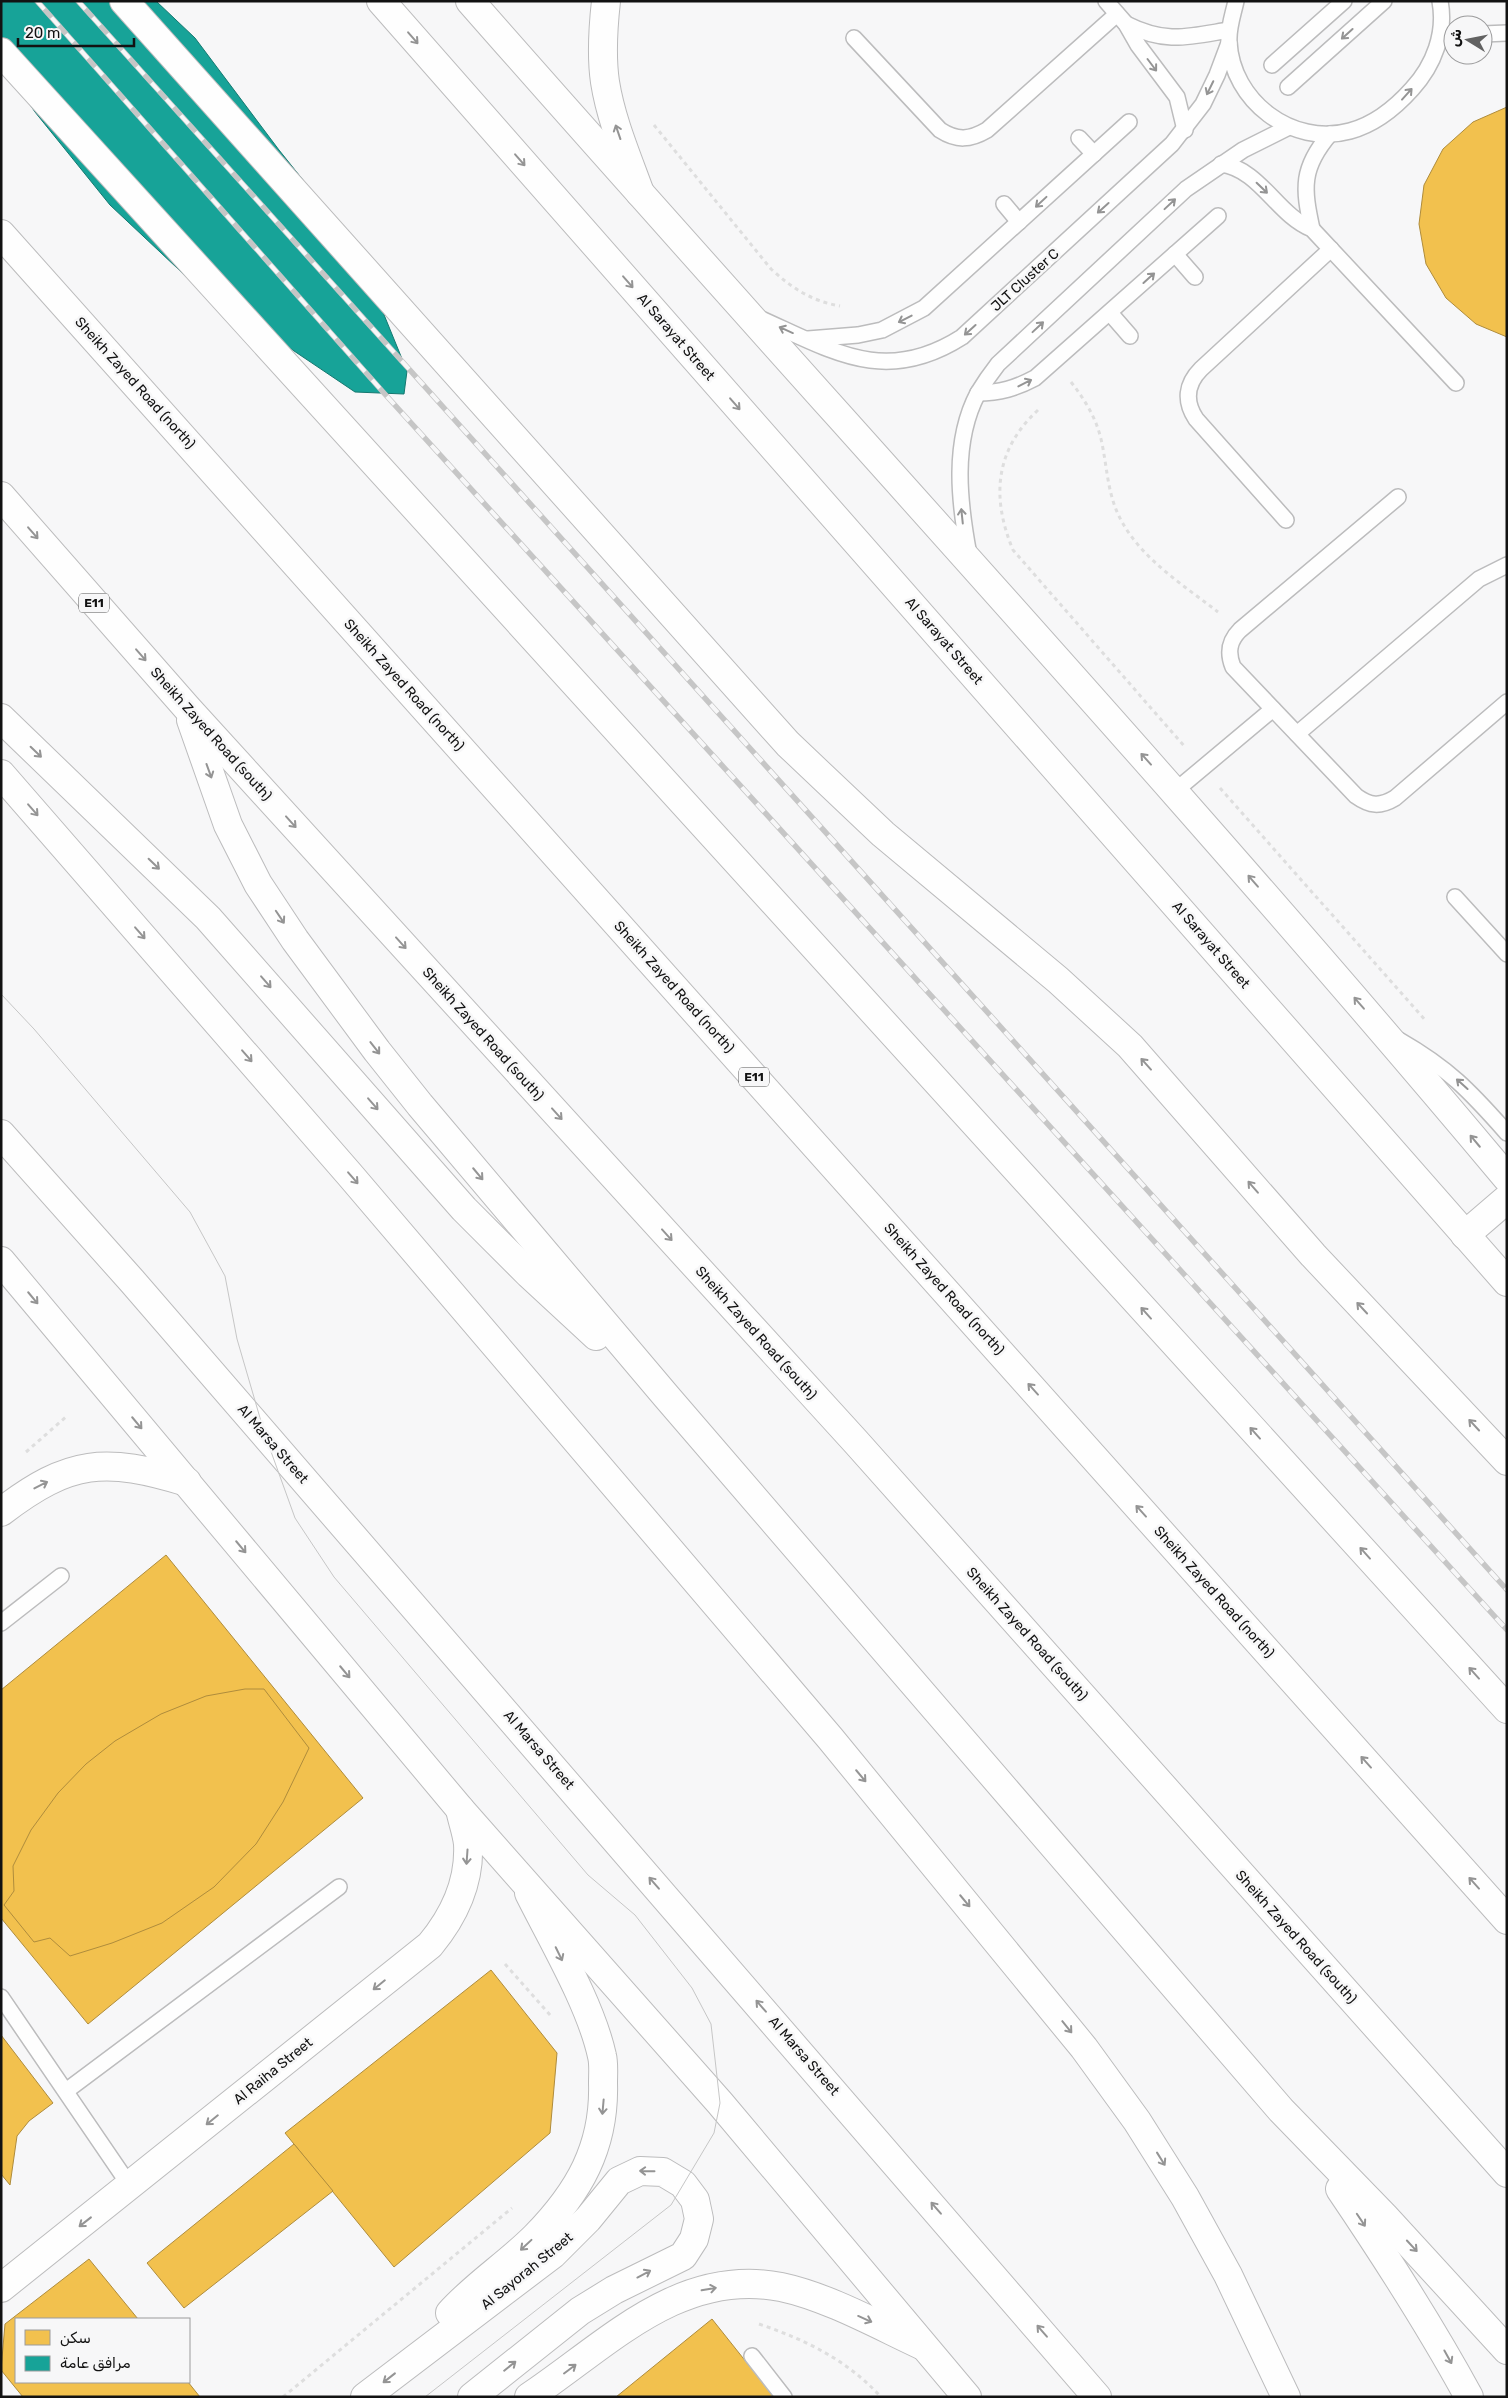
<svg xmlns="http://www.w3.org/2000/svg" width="1508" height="2398" viewBox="0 0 1508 2398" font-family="Rubik,'Noto Sans Arabic',sans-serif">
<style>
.homes{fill:#f2c14e;stroke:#af8c3c}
.public{fill:#17a398;stroke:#167870}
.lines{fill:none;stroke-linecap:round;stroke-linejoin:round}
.lane-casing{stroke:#bcbcbd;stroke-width:18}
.street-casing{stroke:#bcbcbd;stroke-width:30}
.secondary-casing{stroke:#bcbcbd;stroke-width:30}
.highway-casing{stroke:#bcbcbd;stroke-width:30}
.path{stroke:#dedede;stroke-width:3;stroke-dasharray:4 4;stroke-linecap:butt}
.lane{stroke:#fefefe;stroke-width:15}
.street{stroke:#fefefe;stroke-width:28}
.secondary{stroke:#fefefe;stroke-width:28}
.highway{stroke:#fefefe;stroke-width:28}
.tram{stroke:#c6c6c6;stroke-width:1}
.rail-casing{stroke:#c6c6c6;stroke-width:5.5}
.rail{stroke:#f7f7f8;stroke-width:4;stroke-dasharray:11;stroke-linecap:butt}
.oneway{stroke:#949494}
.labels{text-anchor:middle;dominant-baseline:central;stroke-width:5;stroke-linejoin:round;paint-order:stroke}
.shield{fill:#f7f7f8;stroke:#575757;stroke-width:1}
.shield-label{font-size:12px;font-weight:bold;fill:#121212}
.street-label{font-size:14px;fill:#121212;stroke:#f7f7f8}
</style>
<rect width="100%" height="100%" fill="#f7f7f8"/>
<g class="homes">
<polygon points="1507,107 1507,337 1476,324 1446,298 1426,264 1419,224 1424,185 1443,149 1473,122"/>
<polygon points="166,1555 363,1798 88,2024 1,1918 1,1690"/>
<polygon points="245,1689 264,1689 309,1748 283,1802 256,1844 214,1887 162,1923 112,1943 70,1956 50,1938 34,1942 4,1905 14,1891 13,1866 31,1830 58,1793 86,1764 115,1741 161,1714 206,1696"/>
<polygon points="491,1970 557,2053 550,2133 394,2267 285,2133"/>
<polygon points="1,2035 53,2103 29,2121 17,2136 10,2185 1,2174"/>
<polygon points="294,2144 333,2191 184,2308 147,2263"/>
<polygon points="89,2259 138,2319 16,2319 16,2382 188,2382 200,2397 23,2397 1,2370 5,2324"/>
<polygon points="712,2319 774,2397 616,2397"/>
</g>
<polygon class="public" points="1,1 156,1 195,38 279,150 331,215 369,278 407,371 404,394 355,392 193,283 110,205 35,112 3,65 1,61"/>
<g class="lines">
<g class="lane-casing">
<g id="lane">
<polyline points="1106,1 1126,24 1138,45 1177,97 1185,130"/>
<path d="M1236,1C1233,15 1228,28 1229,42C1232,101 1292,147 1350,131C1376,124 1395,108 1412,89C1434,65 1446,33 1440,1"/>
<path d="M1126,24C1166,44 1187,37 1229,30"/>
<polyline points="1483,34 1507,33"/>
<path d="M854,38L940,130C957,141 970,140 987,130L1117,14"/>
<polyline points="1272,65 1344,1"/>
<polyline points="1288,87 1384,1"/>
<polyline points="1079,138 1094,154"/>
<path d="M1221,164C1260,169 1277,215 1312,229L1456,383"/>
<polyline points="1004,204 1019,222"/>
<path d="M1312,229C1303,188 1301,168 1330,134"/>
<polyline points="1175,254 1195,277"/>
<polyline points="1110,313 1130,336"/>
<path d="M759,318C833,351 885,386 962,337L1172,144L1203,104L1217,75L1229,43"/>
<polyline points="808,339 858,335 882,330 924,308 1129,122"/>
<path d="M978,393C1000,393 1016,388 1035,378L1218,216"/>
<path d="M1398,497L1240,630C1229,641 1227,652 1233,667L1356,796C1370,806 1380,807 1395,798L1507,702"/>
<path d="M1286,520L1196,419C1184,401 1186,384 1201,369L1331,249"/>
<path d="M969,555C959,502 952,442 978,393C984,383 991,373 998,364L1186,189L1243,150L1289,127"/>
<polyline points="1297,734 1479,579 1507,565"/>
<polyline points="1175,791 1273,709"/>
<polyline points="1455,897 1507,954"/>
<path d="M1399,1040C1448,1068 1470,1091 1507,1133"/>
<polyline points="1,1623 61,1576"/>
<polyline points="1,1997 130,2186"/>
<polyline points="66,2091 339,1887"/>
<polyline points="752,2356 784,2397"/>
</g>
</g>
<g class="street-casing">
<g id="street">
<path d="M606,1C603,28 601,55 605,82C611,120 627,157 640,193"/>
<path d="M1,1512C70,1459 105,1457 187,1482"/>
<path d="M1,2288L430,1945C454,1916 470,1882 468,1844C467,1833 462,1820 460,1809"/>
<path d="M450,2313C475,2285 508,2264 535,2237C579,2192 605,2147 603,2083C603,2074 604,2064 602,2056C591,2005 553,1941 529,1893"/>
<polyline points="365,2397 553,2254 588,2219 619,2181 640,2171 663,2172 683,2184 695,2200 699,2219 694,2239 683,2256 614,2290 580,2311 472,2397"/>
<path d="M529,2397C607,2345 679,2267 781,2287C828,2297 878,2325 921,2345"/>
</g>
</g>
<g class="secondary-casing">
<g id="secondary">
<polyline points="381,1 1507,1282"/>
<path d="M470,1C815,394 1171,777 1507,1178"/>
<polyline points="1,1134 132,1281 1097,2397"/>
<polyline points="1465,1235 1507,1199"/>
<polyline points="1,1261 460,1809 720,2103 967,2397"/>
</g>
</g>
<g class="highway-casing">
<g id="highway">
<polyline points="124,1 788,744 883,834 1058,980 1130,1046 1313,1255 1507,1461"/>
<polyline points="1,52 1507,1709"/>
<polyline points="1,234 1507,1920"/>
<polyline points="1,496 188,709 856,1442 1507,2173"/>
<polyline points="1,718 208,918 464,1209 529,1274 596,1336"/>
<polyline points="191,720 228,825 258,884 295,940 377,1051 420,1105 666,1396 1281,2110 1384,2216 1507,2350"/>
<polyline points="1,774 350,1175 830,1738 1084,2048 1137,2121 1185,2197 1228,2275 1286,2397"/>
<path d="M1340,2189C1386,2257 1430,2325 1469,2397"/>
</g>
</g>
<g class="path">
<path d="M654,125L771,269C792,288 811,301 840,306"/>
<path d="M1071,382C1085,400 1096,418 1101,439C1107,465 1107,490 1118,514C1138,557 1182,584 1218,612"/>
<path d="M1038,410C995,450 991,497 1013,550L1185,747"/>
<polyline points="1220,788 1426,1021"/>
<polyline points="26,1452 67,1416"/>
<polyline points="505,1964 551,2016"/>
<path d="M759,2324C806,2340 847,2360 881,2397"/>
<polyline points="283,2397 512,2208"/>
</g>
<use href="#lane" class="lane"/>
<use href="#street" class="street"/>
<use href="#secondary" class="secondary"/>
<use href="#highway" class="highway"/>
<polyline class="tram" points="1,994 34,1029 190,1212 225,1276 237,1339 265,1435 295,1518 334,1577 588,1875 635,1915 692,1988 711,2024 720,2103 714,2133 671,2205 425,2397"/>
<g class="rail-casing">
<g id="rail">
<polyline points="37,1 383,392 1507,1630"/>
<polyline points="78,1 1507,1590"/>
</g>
</g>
<use href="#rail" class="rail"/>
</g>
<defs><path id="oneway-shaft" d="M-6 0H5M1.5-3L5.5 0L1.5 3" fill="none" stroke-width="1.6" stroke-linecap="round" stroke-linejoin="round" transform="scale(1.25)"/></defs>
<g class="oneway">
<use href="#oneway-shaft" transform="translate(1347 34) rotate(138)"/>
<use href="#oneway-shaft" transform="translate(413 38) rotate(49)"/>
<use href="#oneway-shaft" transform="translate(1152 65) rotate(53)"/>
<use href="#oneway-shaft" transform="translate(1210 88) rotate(116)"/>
<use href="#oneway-shaft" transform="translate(1407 94) rotate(-48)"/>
<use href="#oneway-shaft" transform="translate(618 132) rotate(-109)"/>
<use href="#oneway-shaft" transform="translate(520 160) rotate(49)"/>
<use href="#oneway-shaft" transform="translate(1262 188) rotate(44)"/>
<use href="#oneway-shaft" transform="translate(1041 202) rotate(137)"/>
<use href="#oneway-shaft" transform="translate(1170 204) rotate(-43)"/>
<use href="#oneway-shaft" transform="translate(1103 208) rotate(138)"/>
<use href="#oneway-shaft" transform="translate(1149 278) rotate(-42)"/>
<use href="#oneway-shaft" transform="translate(628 282) rotate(49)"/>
<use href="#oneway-shaft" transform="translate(905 319) rotate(153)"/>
<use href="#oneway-shaft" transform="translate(1038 327) rotate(-43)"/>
<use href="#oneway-shaft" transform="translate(786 330) rotate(-156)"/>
<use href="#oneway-shaft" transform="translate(970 330) rotate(138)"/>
<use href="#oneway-shaft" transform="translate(1025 383) rotate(-27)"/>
<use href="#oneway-shaft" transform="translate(735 404) rotate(49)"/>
<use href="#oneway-shaft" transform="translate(962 516) rotate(-96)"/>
<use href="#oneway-shaft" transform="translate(33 533) rotate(49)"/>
<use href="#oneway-shaft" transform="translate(141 655) rotate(49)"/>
<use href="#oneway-shaft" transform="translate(36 752) rotate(44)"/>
<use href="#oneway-shaft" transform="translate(1146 759) rotate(-132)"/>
<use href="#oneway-shaft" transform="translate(209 771) rotate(70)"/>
<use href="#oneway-shaft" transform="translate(33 810) rotate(49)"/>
<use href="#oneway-shaft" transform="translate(291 822) rotate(48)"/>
<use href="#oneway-shaft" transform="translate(154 864) rotate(44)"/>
<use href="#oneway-shaft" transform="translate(1253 881) rotate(-131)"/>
<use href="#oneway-shaft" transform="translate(280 917) rotate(56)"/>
<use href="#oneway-shaft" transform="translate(140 933) rotate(49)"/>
<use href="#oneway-shaft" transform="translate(401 943) rotate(48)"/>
<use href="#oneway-shaft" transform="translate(266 982) rotate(49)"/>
<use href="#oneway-shaft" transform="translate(1359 1003) rotate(-131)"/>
<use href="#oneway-shaft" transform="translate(375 1048) rotate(52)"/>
<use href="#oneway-shaft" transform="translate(247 1056) rotate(49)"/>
<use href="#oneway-shaft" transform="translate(1146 1064) rotate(-132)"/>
<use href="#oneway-shaft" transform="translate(1462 1084) rotate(-138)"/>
<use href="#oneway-shaft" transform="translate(373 1104) rotate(49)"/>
<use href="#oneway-shaft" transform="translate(557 1114) rotate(48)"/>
<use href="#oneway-shaft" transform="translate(1475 1141) rotate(-130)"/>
<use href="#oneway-shaft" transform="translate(478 1174) rotate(50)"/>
<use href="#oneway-shaft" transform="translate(353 1178) rotate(49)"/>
<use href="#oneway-shaft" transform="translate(1253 1187) rotate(-131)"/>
<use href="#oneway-shaft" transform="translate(667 1235) rotate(48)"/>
<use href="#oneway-shaft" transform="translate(33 1298) rotate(50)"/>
<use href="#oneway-shaft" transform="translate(1362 1308) rotate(-133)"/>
<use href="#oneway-shaft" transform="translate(1146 1313) rotate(-132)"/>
<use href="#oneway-shaft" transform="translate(1033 1389) rotate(-132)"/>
<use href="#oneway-shaft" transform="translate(137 1423) rotate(50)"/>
<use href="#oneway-shaft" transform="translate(1474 1425) rotate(-133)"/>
<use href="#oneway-shaft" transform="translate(1255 1433) rotate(-132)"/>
<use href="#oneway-shaft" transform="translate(41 1485) rotate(-27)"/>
<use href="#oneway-shaft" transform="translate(1141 1511) rotate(-132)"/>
<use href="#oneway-shaft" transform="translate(241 1547) rotate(50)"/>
<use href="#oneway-shaft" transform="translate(1365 1553) rotate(-132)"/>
<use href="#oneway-shaft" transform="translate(345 1672) rotate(50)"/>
<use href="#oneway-shaft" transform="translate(1474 1673) rotate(-132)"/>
<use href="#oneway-shaft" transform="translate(1366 1762) rotate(-132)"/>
<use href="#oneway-shaft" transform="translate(861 1776) rotate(50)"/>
<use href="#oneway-shaft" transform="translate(467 1857) rotate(94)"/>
<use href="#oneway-shaft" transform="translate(654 1883) rotate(-131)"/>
<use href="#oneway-shaft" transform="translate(1474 1883) rotate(-132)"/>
<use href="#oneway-shaft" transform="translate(965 1901) rotate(50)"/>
<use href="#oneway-shaft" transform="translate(559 1954) rotate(64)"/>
<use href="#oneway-shaft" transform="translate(379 1985) rotate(141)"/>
<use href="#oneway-shaft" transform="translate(761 2006) rotate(-131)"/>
<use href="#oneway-shaft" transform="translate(1067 2027) rotate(51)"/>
<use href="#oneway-shaft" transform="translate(603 2107) rotate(95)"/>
<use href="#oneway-shaft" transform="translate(212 2120) rotate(141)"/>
<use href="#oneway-shaft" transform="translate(1161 2159) rotate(58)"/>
<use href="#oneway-shaft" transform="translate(647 2171) rotate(-179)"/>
<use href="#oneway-shaft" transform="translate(936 2208) rotate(-131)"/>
<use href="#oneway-shaft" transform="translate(1361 2220) rotate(56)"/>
<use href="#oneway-shaft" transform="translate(85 2222) rotate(142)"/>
<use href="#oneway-shaft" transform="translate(526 2245) rotate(137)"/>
<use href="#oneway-shaft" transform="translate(1412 2246) rotate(47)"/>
<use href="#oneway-shaft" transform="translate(644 2274) rotate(-28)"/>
<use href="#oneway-shaft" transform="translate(709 2289) rotate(-10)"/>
<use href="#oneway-shaft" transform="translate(865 2319) rotate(24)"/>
<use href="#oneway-shaft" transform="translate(1042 2331) rotate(-131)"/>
<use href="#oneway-shaft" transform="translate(1448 2357) rotate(61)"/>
<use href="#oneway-shaft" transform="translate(510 2366) rotate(-39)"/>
<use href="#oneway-shaft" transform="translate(570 2369) rotate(-37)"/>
<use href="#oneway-shaft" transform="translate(389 2378) rotate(142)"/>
</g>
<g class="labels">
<g class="shield">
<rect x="79" y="593.5" width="30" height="19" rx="4"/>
<rect x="739" y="1067.5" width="30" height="19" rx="4"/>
</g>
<g class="shield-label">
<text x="94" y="603">E11</text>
<text x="754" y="1077">E11</text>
</g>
<g class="street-label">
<text transform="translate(1025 280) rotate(-42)">JLT Cluster C</text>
<text transform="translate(676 337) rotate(49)">Al Sarayat Street</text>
<text transform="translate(135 383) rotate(48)">Sheikh Zayed Road (north)</text>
<text transform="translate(944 641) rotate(49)">Al Sarayat Street</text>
<text transform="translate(404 685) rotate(48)">Sheikh Zayed Road (north)</text>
<text transform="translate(211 734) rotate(48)">Sheikh Zayed Road (south)</text>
<text transform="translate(1211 945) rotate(49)">Al Sarayat Street</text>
<text transform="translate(674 987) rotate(48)">Sheikh Zayed Road (north)</text>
<text transform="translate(483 1034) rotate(48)">Sheikh Zayed Road (south)</text>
<text transform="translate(944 1289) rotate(48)">Sheikh Zayed Road (north)</text>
<text transform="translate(756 1333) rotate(48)">Sheikh Zayed Road (south)</text>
<text transform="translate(273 1444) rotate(49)">Al Marsa Street</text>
<text transform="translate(1214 1592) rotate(48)">Sheikh Zayed Road (north)</text>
<text transform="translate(1027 1634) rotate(48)">Sheikh Zayed Road (south)</text>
<text transform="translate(539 1750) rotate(49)">Al Marsa Street</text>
<text transform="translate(1296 1937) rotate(48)">Sheikh Zayed Road (south)</text>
<text transform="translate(804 2056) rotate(49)">Al Marsa Street</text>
<text transform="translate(273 2071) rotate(-39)">Al Raiha Street</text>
<text transform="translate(527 2271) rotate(-39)">Al Sayorah Street</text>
</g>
</g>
<rect width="1508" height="2398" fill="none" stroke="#121212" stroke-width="5"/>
<rect x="15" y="2318" width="175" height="65" fill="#f7f7f8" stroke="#9b9b9c"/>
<rect x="25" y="2330" width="25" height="15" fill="#f2c14e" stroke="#9b9b9c"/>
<text x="60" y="2343" font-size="15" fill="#121212">سكن</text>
<rect x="25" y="2356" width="25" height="15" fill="#17a398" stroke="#9b9b9c"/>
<text x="60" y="2368" font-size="15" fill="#121212">مرافق عامة</text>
<g transform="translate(1468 40) rotate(280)"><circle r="24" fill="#f7f7f8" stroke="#9b9b9c"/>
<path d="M0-4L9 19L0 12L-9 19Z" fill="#626262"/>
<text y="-8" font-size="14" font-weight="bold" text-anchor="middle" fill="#121212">ش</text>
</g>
<path d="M18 38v8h116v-8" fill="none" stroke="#121212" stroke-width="2.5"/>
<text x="25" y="38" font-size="15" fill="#121212" stroke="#f7f7f8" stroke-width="4" paint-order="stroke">20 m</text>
</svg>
